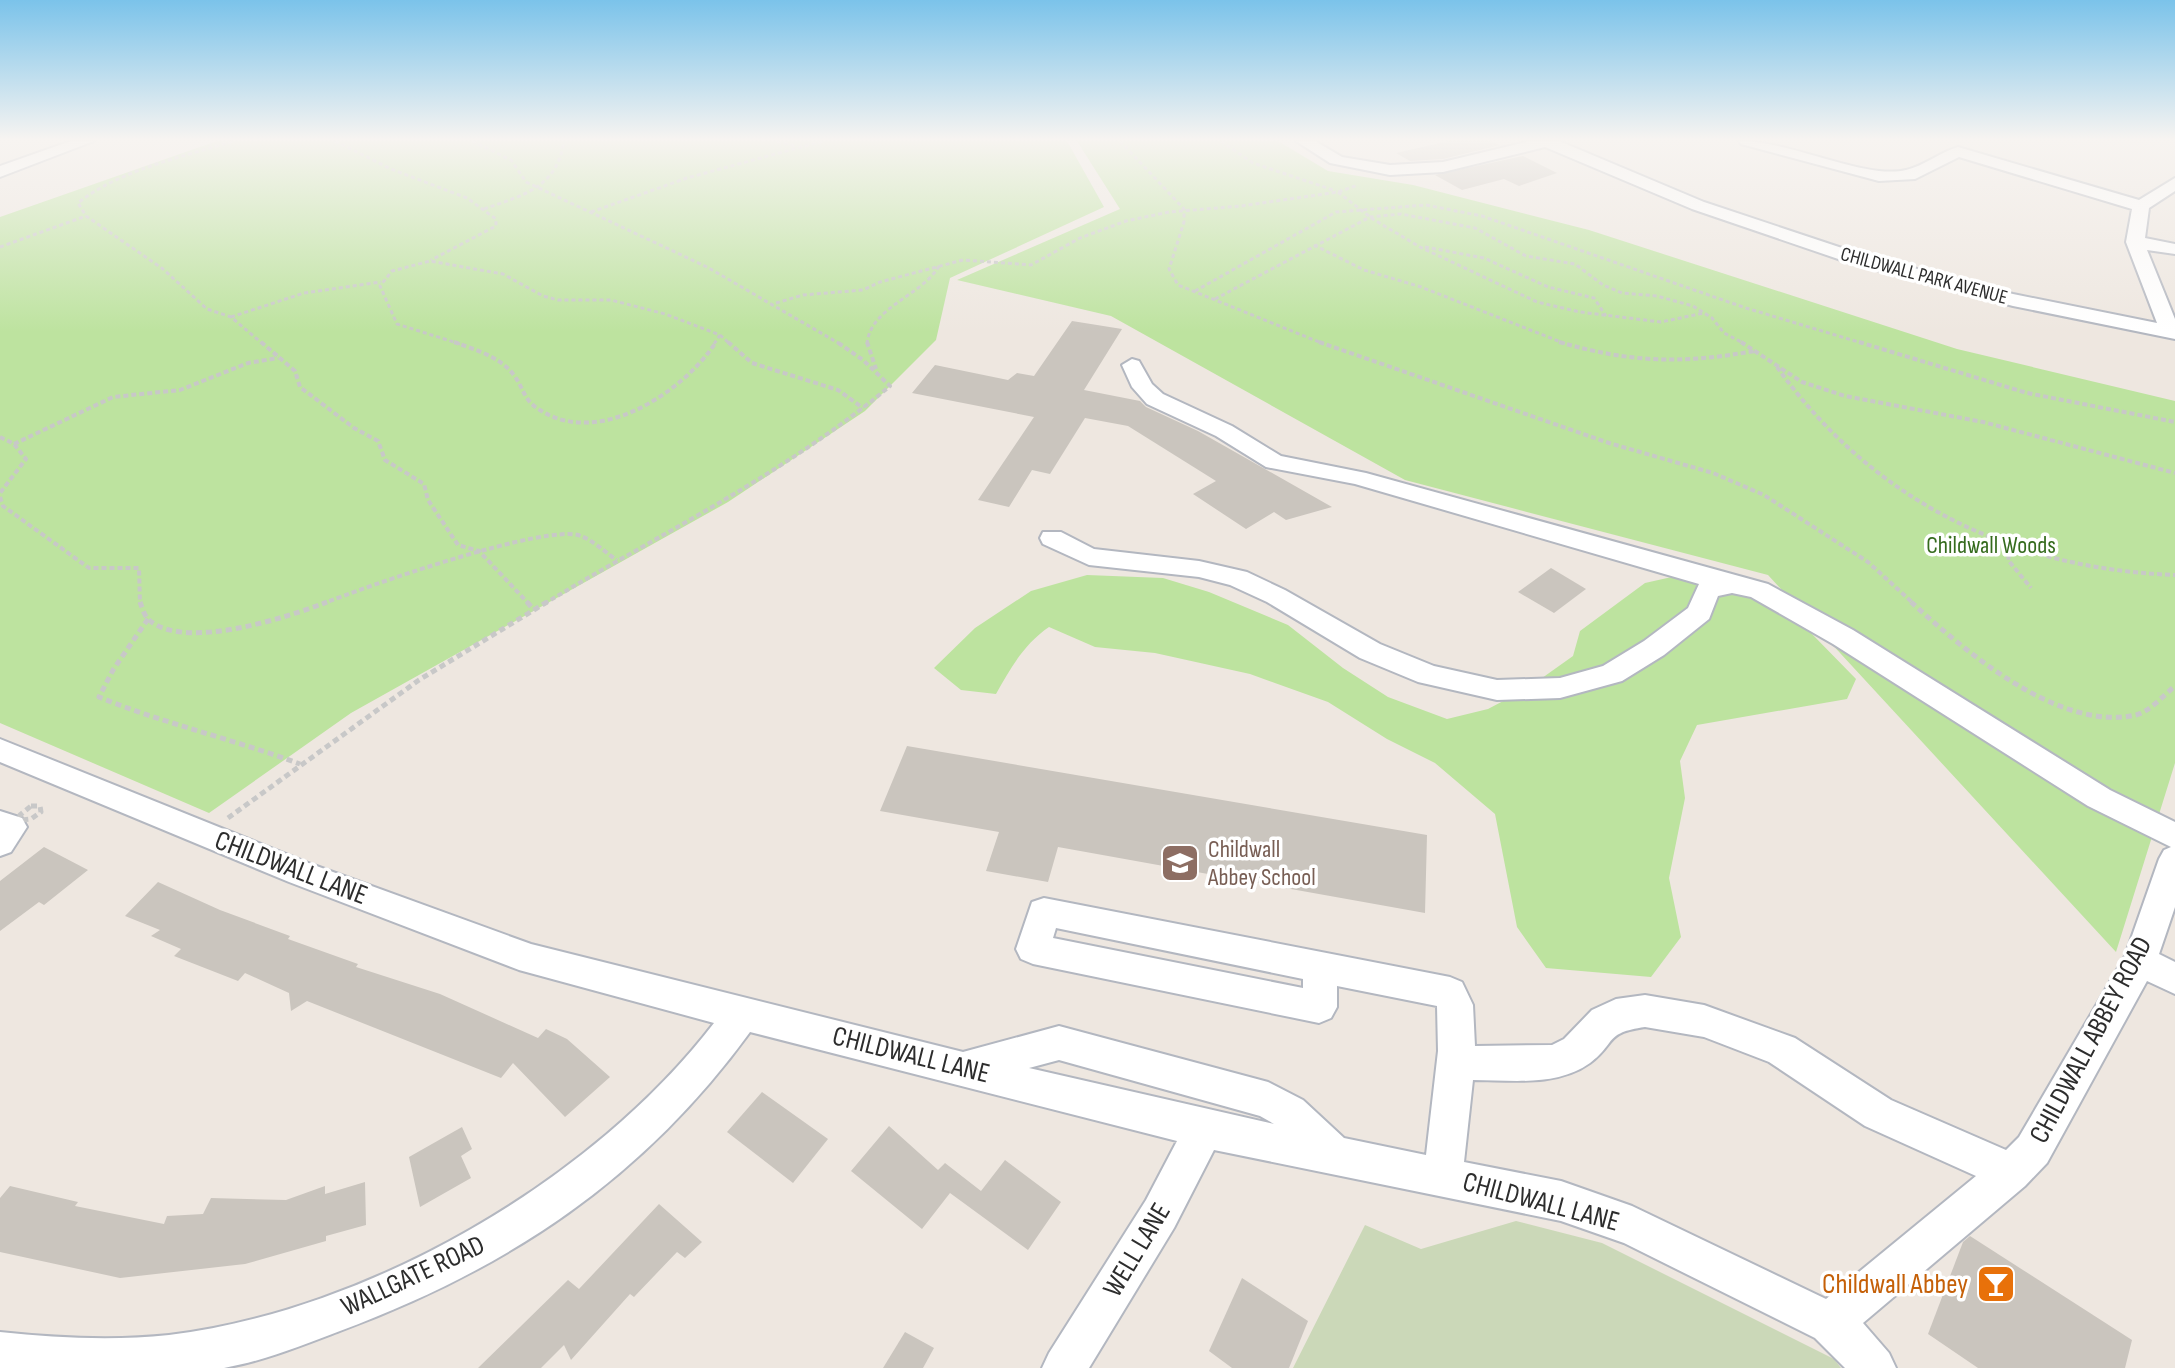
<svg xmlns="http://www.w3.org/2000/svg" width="2175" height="1368" viewBox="0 0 2175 1368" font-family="'Sofia Sans Condensed',sans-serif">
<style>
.green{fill:#bde39f}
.cemetery{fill:#cbd8b8}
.building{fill:#cac5be}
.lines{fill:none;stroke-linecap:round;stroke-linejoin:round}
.minor-casing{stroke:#b3b7c0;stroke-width:4}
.path-far2{stroke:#c8c8c8;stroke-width:3;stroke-dasharray:4 3;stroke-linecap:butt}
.path-far1{stroke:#c8c8c8;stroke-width:4;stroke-dasharray:5 3;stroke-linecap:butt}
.path{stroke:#c8c8c8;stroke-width:5;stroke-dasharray:6 4;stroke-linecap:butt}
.minor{fill:#fff;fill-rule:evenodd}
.path-bridge{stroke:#c8c8c8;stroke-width:3;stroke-dasharray:4 3;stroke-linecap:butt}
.labels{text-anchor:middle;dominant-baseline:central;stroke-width:7;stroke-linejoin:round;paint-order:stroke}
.far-street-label{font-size:20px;fill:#2d2d2d;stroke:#fff}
.park-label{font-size:24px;fill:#356b1d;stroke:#fff}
.education-label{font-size:24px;fill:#785e54;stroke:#fff;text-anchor:start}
.near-street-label{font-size:28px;fill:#2d2d2d;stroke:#fff}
.near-food-label{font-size:28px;fill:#c56008;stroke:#fff;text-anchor:end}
</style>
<rect width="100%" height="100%" fill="#eee7e0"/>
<g class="green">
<polygon points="217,141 1067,141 1104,207 950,278 936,340 865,411 728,502 351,713 209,813 0,723 0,217"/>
<polygon points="1077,141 1278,141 1328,171 1413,185 1589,230 1957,349 2175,401 2175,763 2116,952 1768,575 1405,480 1111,316 957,280 1120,209"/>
<path d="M1685,574L1763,584L1856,679L1847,699L1697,725L1680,761L1685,798L1669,878L1681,937L1651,977L1546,968L1517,927L1495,814L1435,763L1387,739L1328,702L1250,674L1155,653L1095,647L1049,627C1024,644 1010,669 996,694L961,690L934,668L975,628L1031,591L1087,575L1163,578L1209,592L1288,625L1343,668L1388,697L1447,719L1488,709L1528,688L1573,656L1580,631L1645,583Z"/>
</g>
<polygon class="cemetery" points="1516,1221 1602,1243 1834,1359 1841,1368 1293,1368 1365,1225 1421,1249"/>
<g class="building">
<polygon points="1449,141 1490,141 1500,145 1443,159 1410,161 1396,153"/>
<polygon points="1523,156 1557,173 1519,186 1504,179 1462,190 1435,175"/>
<polygon points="1072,321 1122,329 1084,390 1140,401 1146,407 1198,431 1332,507 1286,520 1274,512 1246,529 1193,494 1216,481 1128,426 1085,418 1050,474 1032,470 1009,507 978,500 1034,417 912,393 935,365 1008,380 1017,373 1034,376"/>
<polygon points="1551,568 1586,589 1554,613 1518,592"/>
<polygon points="907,746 1427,835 1425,913 1058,847 1048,882 986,871 999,832 880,811"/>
<polygon points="44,847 88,870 44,905 39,902 0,931 0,881"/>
<polygon points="158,882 220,910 290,936 288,939 358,964 356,967 440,994 538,1038 546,1029 567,1039 610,1077 565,1117 513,1063 501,1078 307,1001 291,1011 289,993 245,973 238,981 174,956 181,949 151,936 160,930 125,916"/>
<polygon points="762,1092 828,1139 793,1183 727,1132"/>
<polygon points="889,1126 938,1170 945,1163 981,1191 1005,1160 1061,1202 1028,1250 950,1193 922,1229 851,1171"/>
<polygon points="462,1127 472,1149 461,1156 471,1178 420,1207 409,1157"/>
<polygon points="365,1182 366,1225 326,1236 326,1241 245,1264 120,1278 0,1252 0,1198 10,1186 78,1202 75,1206 164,1224 167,1216 203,1214 211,1198 286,1200 325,1186 325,1194"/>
<polygon points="659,1204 702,1242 685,1258 677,1252 634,1297 630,1294 571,1360 564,1345 541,1368 478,1368 568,1280 579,1289"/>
<polygon points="1970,1236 2132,1340 2125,1368 1978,1368 1928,1334 1963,1242"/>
<polygon points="1242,1278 1308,1321 1289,1368 1232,1368 1209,1351"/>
<polygon points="905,1332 934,1348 923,1368 883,1368"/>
</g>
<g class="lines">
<g class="minor-casing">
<g id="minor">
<polygon points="71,141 94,141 0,177 0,166"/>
<path d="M1296,141H1315L1342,157L1390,165L1443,162L1530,141H1559L1704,202L1860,254L2013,294L2157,323L2126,242L2132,209L1959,157L1915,179L1879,181L1741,144L1739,141C1789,140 1865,180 1906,170C1924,166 1940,152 1958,147L2139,200L2175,178V191L2149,208L2145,238L2175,244V254L2147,250L2175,319V339L2013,306L1847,262L1692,209L1545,147L1443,172L1390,175L1330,163Z"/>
<path d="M1132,359L1139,361L1152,384L1163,394L1232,426L1281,456L1366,473L1768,584L1853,630L2110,790L2175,822V907L2159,954L2175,962V994L2147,981L2047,1163L2025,1186L1863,1323L1889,1353L1896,1368H1845L1815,1338L1624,1243L1561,1221L1214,1150L1174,1228L1089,1368H1042L1049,1353L1146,1200L1177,1141L750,1032C643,1179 509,1268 340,1331C303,1345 264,1361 224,1368C201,1368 175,1368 152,1368C101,1368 51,1368 0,1368V1332C56,1338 113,1341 169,1335C368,1311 593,1181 714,1023L519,970L289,882L0,762V739L311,864L531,944L963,1052L1059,1026L1268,1082L1303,1100L1344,1138L1426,1155L1438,1051L1437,1006L1337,986V1007L1331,1018L1319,1023L1033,964L1021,959L1016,949L1032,902L1044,898L1450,977L1462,982L1473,1005L1475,1046L1552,1045L1564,1039L1592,1010L1616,999L1645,995L1704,1005L1795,1038L1891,1100L2006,1150L2019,1137L2125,956L2159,859L2164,850L2171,847L2088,806L1833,644L1751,597L1732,593L1718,596L1709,619L1664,655L1622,681L1560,698L1497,700L1418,682L1360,658L1267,602L1230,585L1199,577L1089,565L1043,544L1040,538L1043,532H1061L1094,549L1199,561L1247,572L1285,590L1380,644L1434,666L1497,680L1560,678L1603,666L1644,641L1688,608L1699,584L1355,484L1266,467L1216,436L1147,404L1132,387L1122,365ZM1056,928L1303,979V988L1053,938ZM1645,1027L1704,1037L1769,1062L1865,1126L1976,1176L1826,1299L1632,1206L1561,1181L1464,1162L1473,1080C1511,1080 1557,1087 1590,1063C1617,1043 1603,1033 1645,1027ZM1059,1060L1260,1116L1274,1124L1029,1068Z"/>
<polygon points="0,811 22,818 27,827 11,852 0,856"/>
</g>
</g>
<g class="path-far2">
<path d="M232,141C181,158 121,169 78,203L86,216L163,269L207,309L231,317L263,344"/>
<polyline points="335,141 391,169 467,198 496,219 496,226 431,260"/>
<polyline points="472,141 511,160 526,182 707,267 840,344"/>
<polyline points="777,141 795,146"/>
<polyline points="1120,141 1184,209 1184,222 1169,269 1178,285 1324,344"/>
<polyline points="1221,141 1253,163 1336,191"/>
<path d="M484,209C523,195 557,188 564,141"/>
<polyline points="591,212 687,178 823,141"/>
<polyline points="1371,218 1420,247 1537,302 1580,312 1661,322 1704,313"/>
<polyline points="1314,245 1364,270 1421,287 1566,344"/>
<polyline points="0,247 86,216"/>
<polyline points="1425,247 1484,258 1548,287 1594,298 1606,316"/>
<polyline points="1195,291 1336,212 1426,205 1482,216 1746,308 1865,344"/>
<polyline points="1215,299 1370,217 1401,214 1475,228 1526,256 1575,264 1603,285 1622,293 1657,296 1693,306 1712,318 1724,333 1745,344"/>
<polyline points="776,303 803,295 863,290 880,282 963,260 1031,265 1080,238 1126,221 1169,212 1241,206 1338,192 1358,185"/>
<polyline points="231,317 304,293 381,282"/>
<polyline points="720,335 730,344"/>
<polyline points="460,344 397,324 380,286 392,271 430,261 503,274 543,296 558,300 611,300 665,314 720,335"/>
<polyline points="714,344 720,335"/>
<path d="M867,344C870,307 922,296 939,266"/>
</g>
<g class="path-far1">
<polyline points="261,342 295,371 300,387 354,428 378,441 385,460 424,484 428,500 458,545 479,551 529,604"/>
<path d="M454,342C474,349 500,357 513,374C523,386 523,399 537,408C596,450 683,393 716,342"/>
<polyline points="728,342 752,363 838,390 863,408"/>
<polyline points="867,342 876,369"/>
<polyline points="1319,342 1609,443 1713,473 1764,495 1868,562 1914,604"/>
<path d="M1559,342C1632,363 1681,364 1755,351"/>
<polyline points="1741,342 1802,382 1845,396 1983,422 2175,473"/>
<polyline points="1859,342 2027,393 2175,422"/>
<path d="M1777,367C1873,501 2012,569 2175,575"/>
<polyline points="0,437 14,444 26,459 0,493"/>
<polyline points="14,444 113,397 180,390 248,363 278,358"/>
<polyline points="0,497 3,506 89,568 139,568 140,604"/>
<polyline points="2011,547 2008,560 2031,588"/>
<path d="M322,604C362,588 548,522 581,536C594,541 606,553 617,560"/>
<path d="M544,604C661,533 785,474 890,386L863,360L837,342"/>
</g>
<g class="path">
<path d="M140,602C142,607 144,615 148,619C182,652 289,617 327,602"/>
<polyline points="527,602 534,610"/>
<path d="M1911,602C1965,651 2058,732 2136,715C2149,712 2164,695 2175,686"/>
<path d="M148,619L113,670L99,697C165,724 233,739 300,764"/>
<polygon points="31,806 40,806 41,812 31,819 21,820 20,815"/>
<polyline points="228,818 419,680 547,602"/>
</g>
<use href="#minor" class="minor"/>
<polyline class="path-bridge" points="1338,192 1370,217"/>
</g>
<linearGradient id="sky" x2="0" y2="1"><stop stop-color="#7bc3ea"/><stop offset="0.42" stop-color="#f7f4f1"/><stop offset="1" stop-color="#f7f4f1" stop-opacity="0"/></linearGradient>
<rect width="2175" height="332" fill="url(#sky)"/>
<defs>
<g id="school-square" transform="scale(2)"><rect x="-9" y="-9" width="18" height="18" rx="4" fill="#8d6e63" stroke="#fff"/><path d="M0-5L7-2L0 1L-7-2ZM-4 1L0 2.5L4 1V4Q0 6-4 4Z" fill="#fff"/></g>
<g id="bar-square" transform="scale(2)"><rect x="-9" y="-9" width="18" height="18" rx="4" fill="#e8710a" stroke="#fff"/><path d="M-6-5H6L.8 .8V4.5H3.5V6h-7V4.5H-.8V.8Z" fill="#fff"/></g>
</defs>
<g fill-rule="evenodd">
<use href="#school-square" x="1180" y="863"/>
<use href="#bar-square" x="1996" y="1284"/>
</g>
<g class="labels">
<g class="far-street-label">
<text transform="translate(1924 276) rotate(15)">CHILDWALL PARK AVENUE</text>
</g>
<g class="park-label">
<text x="1991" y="545">Childwall Woods</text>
</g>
<g class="education-label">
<text x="1208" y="849">Childwall<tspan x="1208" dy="28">Abbey School</tspan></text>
</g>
<g class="near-street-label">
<text transform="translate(291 868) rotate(21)">CHILDWALL LANE</text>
<text transform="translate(2091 1040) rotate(-62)">CHILDWALL ABBEY ROAD</text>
<text transform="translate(911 1055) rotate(14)">CHILDWALL LANE</text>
<text transform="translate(1541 1202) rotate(15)">CHILDWALL LANE</text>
<text transform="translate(1137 1250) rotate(-59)">WELL LANE</text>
<text transform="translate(413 1276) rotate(-25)">WALLGATE ROAD</text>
</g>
<g class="near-food-label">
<text x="1968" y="1284">Childwall Abbey</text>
</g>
</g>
</svg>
